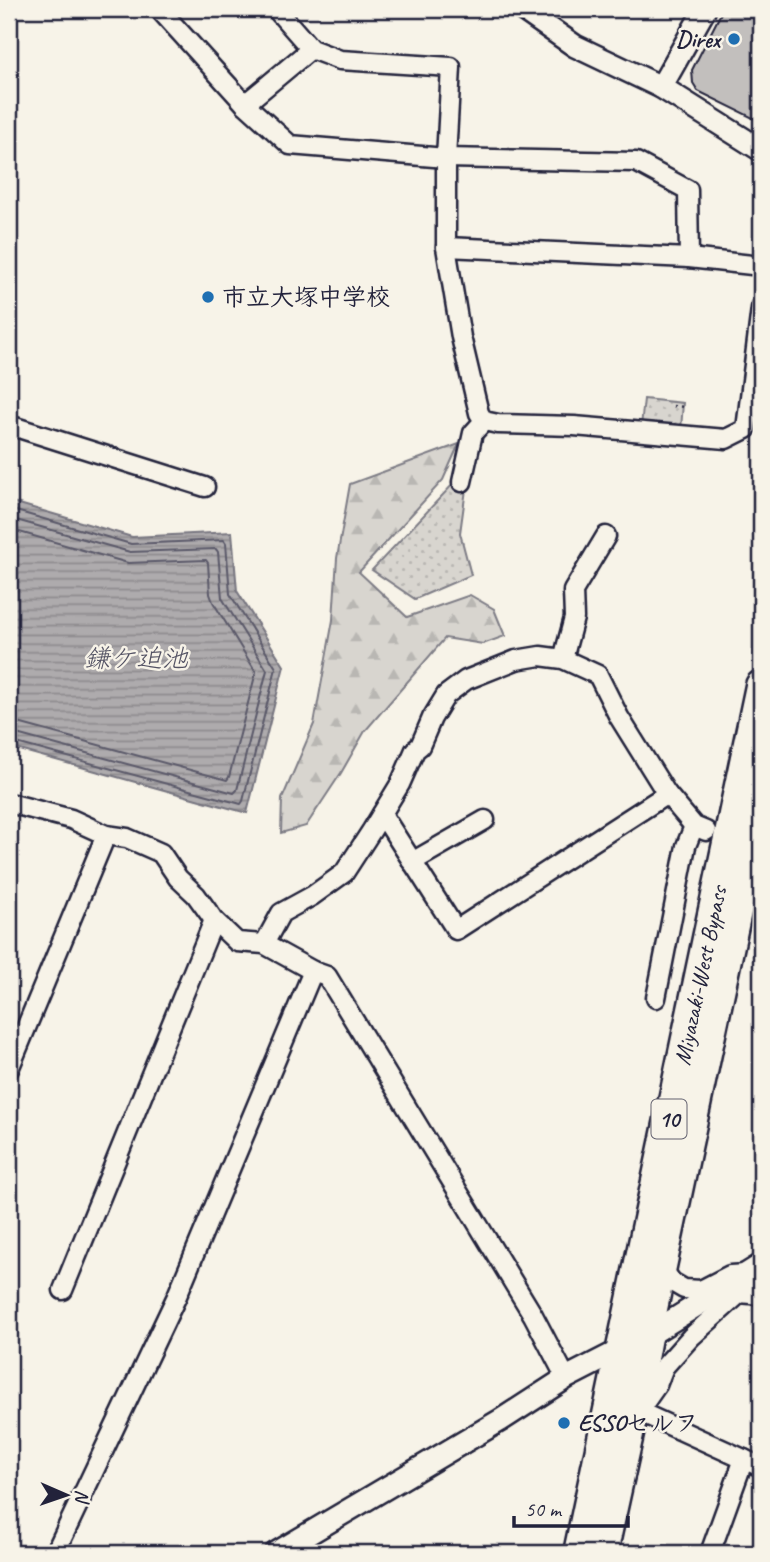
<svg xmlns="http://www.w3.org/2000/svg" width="770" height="1562" viewBox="0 0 770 1562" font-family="Caveat,'Klee One',sans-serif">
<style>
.forest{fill:url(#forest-firs);stroke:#7d7c85;stroke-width:2}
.park{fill:url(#park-dots);stroke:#7d7c85;stroke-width:2}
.water{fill:url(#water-rules);stroke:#76747f;stroke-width:2}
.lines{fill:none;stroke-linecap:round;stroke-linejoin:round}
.shore{stroke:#5a5969;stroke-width:2}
.building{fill:#c2bfbd;stroke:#22223b;stroke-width:2}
.minor-casing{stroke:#22223b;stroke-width:23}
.tertiary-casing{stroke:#22223b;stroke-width:26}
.trunk-casing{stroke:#22223b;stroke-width:35}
.path{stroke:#22223b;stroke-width:2.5;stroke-dasharray:2 5;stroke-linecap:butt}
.minor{stroke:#f7f3e8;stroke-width:18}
.tertiary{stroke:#f7f3e8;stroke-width:21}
.trunk{stroke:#f7f3e8;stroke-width:30}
.poi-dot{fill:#1f6fb2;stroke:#f7f3e8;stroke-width:2.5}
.labels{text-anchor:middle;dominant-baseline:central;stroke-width:5;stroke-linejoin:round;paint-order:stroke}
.shield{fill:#f7f3e8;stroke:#62616f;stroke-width:2}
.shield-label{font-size:23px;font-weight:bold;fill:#22223b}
.poi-label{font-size:24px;font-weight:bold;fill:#22223b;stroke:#f7f3e8;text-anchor:start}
.street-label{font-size:24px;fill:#22223b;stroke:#f7f3e8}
.water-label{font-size:26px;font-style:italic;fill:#535263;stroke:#f7f3e8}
</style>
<defs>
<pattern id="forest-firs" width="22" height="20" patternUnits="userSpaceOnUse" patternTransform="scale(1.75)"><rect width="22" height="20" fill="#d8d5cf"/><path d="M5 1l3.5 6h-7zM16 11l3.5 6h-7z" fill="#b9b7b3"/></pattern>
<pattern id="park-dots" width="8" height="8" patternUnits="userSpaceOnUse" patternTransform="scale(1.75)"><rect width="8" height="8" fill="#d8d5cf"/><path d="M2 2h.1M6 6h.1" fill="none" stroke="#b9b7b3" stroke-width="1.8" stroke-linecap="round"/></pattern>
<pattern id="water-rules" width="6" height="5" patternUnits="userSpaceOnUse" patternTransform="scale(1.75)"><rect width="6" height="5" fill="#aeabad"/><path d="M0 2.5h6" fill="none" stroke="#8d8b8e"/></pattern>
</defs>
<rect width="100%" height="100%" fill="#f7f3e8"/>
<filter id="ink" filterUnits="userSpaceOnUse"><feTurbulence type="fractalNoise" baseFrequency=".0143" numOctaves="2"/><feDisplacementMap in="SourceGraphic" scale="14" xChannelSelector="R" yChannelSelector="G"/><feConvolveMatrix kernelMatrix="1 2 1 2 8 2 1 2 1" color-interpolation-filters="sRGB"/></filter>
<g filter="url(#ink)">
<polygon class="forest" points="459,444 443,480 359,572 407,617 470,595 494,609 505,636 483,644 445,638 365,731 341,773 306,826 281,833 282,799 314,724 333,620 337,558 350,484"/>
<g class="park">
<polygon points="644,399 683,403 681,429 641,426"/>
<polygon points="455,482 467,482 460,533 471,575 415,599 372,570"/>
</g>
<polygon class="water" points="9,501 132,537 232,532 237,591 284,666 247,813 9,747"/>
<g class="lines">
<g class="shore">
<polyline points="9,509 131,544 224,540 226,543 230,594 276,668 243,801 241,804 9,741"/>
<polyline points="9,518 130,552 216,549 218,552 222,598 267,670 237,790 234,793 9,732"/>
<polyline points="9,529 128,563 206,560 208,563 210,594 213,602 256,672 229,777 227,780 18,723 9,722"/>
</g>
</g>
<polygon class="building" points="723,9 761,9 761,122 698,91 693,83 692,70"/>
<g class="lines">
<g class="minor-casing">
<g id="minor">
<polyline points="159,9 245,104 290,145 446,158 636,162 688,190 689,258"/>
<polyline points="276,9 311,49 340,60 451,67 446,158 446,247 461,337 479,413 484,421 498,424 574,426 726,439 746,429 761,308"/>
<polyline points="245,104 311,49"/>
<polyline points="446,247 689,258 761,266"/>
<polyline points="9,425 205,487"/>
<polyline points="462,482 473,433 484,421"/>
<polyline points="563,659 574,618 573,591 606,536"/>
<polyline points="9,803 71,819 106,835 127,838 161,853 178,878 196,895 214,920 237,942 264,944 313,971 327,976 533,1315 566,1378"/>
<polyline points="382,814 456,930 667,794"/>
<polyline points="412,862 485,820"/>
<polyline points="264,944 281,913 312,896 344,873 372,830 400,784 415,750 420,746 432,718 446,695 466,680 516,660 540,656 563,659 598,675 619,717 667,794 694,826 706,831"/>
<polyline points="656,998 686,846 694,826"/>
<polyline points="9,1069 106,835"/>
<polyline points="63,1290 214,920"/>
<polyline points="740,1293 761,1295"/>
<polyline points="638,1411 761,1467"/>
<polyline points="638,1412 657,1385 664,1367 691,1337 740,1293 747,1274 730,1275 701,1290 684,1289 672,1282 662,1268 662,1265"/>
<polyline points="55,1553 176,1298 313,971"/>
<polyline points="710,1553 744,1459"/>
</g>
</g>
<g class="tertiary-casing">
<g id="tertiary">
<polyline points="522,9 575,46 661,87 761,150"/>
<polyline points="661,87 705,9"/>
<polyline points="276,1553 501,1420 566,1378 646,1337 761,1265"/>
</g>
</g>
<g class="trunk-casing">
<g id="trunk">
<path id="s1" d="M579,1553L761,686"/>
<polyline points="602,1553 628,1434 646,1337 761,793"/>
</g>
</g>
<polyline class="path" points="673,406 685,407"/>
<use href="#minor" class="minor"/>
<use href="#tertiary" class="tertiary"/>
<use href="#trunk" class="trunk"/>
</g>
</g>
<g class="poi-dot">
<circle cx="734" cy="39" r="7"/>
<circle cx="208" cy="297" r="7"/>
<circle cx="564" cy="1423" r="7"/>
</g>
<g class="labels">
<rect class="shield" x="651.5" y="1099.5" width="35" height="39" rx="5"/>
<g class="shield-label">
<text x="669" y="1119">10</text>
</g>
<g class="poi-label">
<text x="720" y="39" text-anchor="end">Direx</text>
<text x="222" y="297">市立大塚中学校</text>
<text x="578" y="1423">ESSOセルフ</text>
</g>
<g class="street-label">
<text stroke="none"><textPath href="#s1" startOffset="590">Miyazaki-West Bypass</textPath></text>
</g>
<g class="water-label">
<text x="136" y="658">鎌ケ迫池</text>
</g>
</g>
<rect width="770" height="1562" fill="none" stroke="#f7f3e8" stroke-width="35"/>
<rect x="18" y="18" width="735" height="1527" fill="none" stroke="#22223b" stroke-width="2.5" filter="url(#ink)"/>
<g transform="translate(66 1495) rotate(92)" stroke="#f7f3e8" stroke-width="5" paint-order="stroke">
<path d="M0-5L12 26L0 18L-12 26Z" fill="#22223b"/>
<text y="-10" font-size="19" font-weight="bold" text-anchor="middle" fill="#22223b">N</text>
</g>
<path d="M514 1516v10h114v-10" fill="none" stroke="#22223b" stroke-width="3.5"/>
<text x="525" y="1516" font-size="21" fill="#22223b" stroke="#f7f3e8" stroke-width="5" paint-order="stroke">50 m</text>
</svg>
